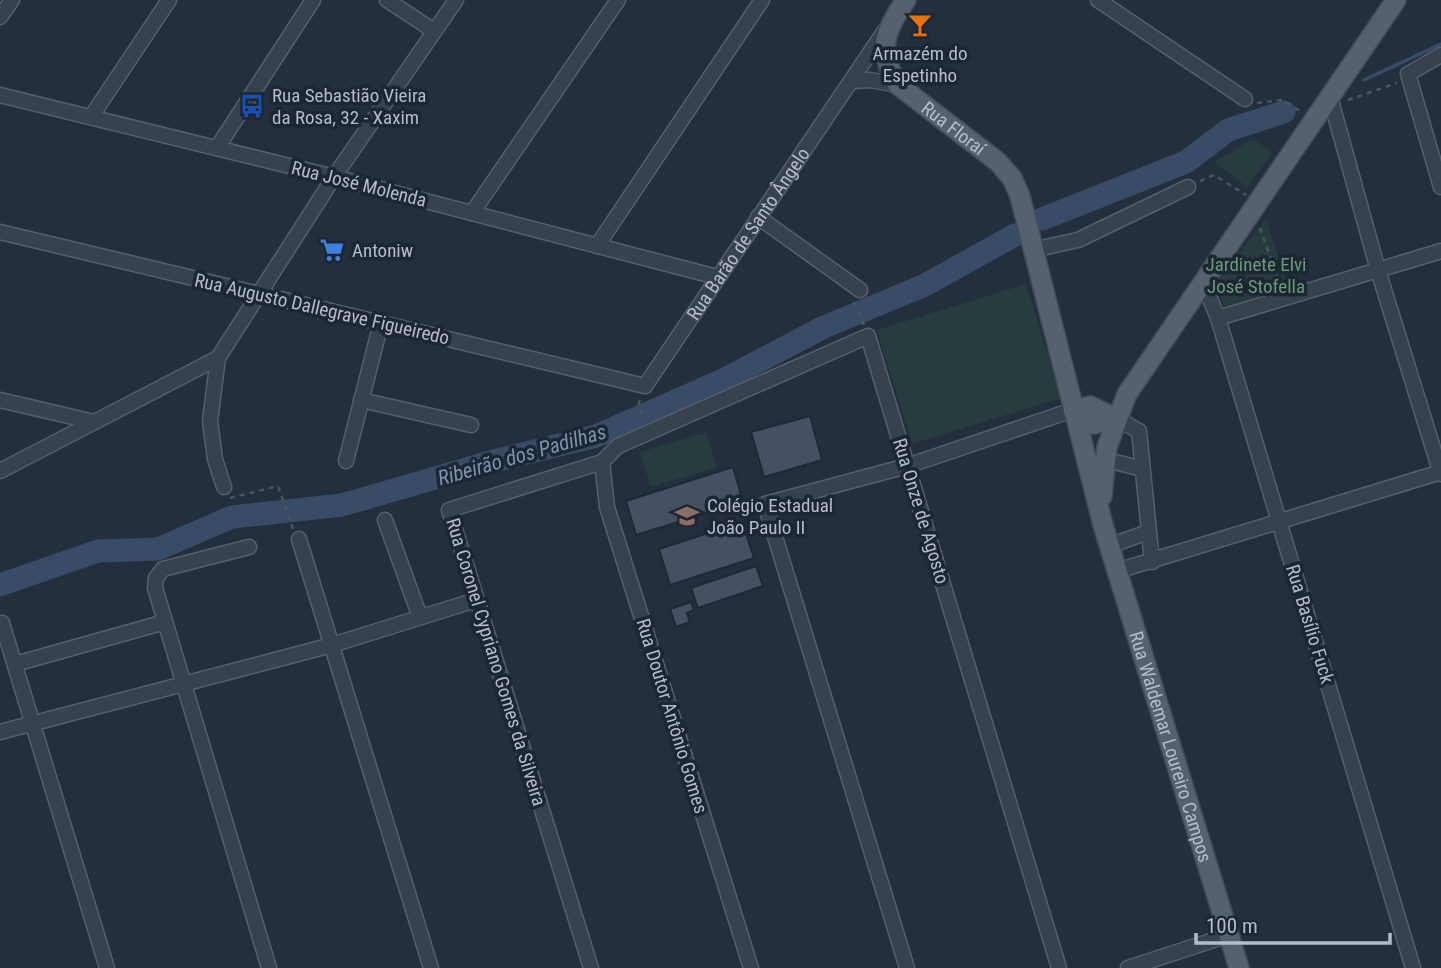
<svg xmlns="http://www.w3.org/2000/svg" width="1441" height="968" viewBox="0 0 1441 968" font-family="'Roboto Condensed',sans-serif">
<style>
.green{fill:#263c3f}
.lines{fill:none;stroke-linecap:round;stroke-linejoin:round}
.stream{stroke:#394c67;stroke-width:3.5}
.river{stroke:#394c67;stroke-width:23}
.building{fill:#455162;stroke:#1f2835;stroke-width:2}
.minor-casing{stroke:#565f6c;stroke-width:17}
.major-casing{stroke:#414a57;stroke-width:22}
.path{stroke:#44595c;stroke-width:2.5;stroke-dasharray:5 5;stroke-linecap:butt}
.minor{stroke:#38414e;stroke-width:14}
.major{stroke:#56606e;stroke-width:19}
.labels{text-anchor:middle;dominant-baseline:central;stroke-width:7;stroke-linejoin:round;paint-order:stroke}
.poi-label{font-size:19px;fill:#b4bcc9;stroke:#1d2633;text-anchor:start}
.street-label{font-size:19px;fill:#b4bcc9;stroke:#1d2633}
.park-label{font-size:19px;fill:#6b9a76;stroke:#1d2633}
.water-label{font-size:21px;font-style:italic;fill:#7c92b1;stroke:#1d2633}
</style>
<rect width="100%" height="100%" fill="#242f3e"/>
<g class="green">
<polygon points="1253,139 1272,153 1247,187 1214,162"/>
<polygon points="1266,219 1289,291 1236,309 1225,306 1217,291 1221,276"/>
<polygon points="1026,284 1061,398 912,444 877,330"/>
<polygon points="706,432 717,467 651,487 640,452"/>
</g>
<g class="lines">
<polyline class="stream" points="1364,80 1441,44"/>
<g class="river">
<polyline points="1042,219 1186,162 1228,130 1284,112"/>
<polyline points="0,585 98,551 158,549 232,517 342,505 494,461 596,436 725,379 824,327 925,285 1015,235"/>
</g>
</g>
<g class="building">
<polygon points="810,416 822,460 764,477 751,432"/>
<polygon points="733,467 743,502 636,535 626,501"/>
<polygon points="742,522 754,558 670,585 659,549"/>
<polygon points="756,566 763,586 698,608 691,588"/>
<polygon points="691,602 694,610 687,613 690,622 676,627 670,609"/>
</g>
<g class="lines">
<g class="minor-casing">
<g id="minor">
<polyline points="387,0 434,31"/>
<polyline points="1098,0 1245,99"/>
<polyline points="0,17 12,0"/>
<polyline points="1441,55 1408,74 1441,187"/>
<polyline points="852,81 870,80 898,85"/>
<polyline points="0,95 334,177 717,277"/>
<polyline points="1330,97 1378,270 1441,474"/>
<polyline points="91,117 169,0"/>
<polyline points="217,148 313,0"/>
<polyline points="472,213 618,0"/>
<polyline points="758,217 860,290"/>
<path id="s1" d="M0,232L645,386L886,29"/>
<polyline points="597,246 762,0"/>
<polyline points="1032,250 1078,240 1188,187"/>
<polyline points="1203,282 1218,318 1413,968"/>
<polyline points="1218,318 1441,251"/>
<polyline points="0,400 94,422"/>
<polyline points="361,400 471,425"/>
<polyline points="1115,418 1139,431 1152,562"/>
<polyline points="1104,459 1142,469"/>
<polyline points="346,461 381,323"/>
<polyline points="602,462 607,507 751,968"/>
<polyline points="0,471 218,358"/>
<polyline points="224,487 215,459 210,421 218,358 334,177 456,0"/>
<polyline points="385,520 420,617"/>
<polyline points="299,539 431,968"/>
<polyline points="1109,546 1148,532"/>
<polyline points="249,547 163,569 156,578 155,588 269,968"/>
<polyline points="1117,571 1441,472"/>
<polyline points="2,623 107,968"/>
<polyline points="15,664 165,622"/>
<polyline points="0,732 332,645 476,600"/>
<polyline points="591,968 449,510 602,462 618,446 868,336 1059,968"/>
<polyline points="907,968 765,504 907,466 1073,410"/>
<polyline points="1128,968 1229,935"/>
</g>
</g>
<g class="major-casing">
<g id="major">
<path id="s2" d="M906,0C884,31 877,50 898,85L998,162L1012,178L1020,196L1103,525L1239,968"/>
<polygon points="1090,406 1115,418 1095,424 1084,423 1073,410"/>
<polyline points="1102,496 1107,447 1127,394 1396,0"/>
</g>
</g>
<g class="path">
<polyline points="1348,100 1397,83"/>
<polyline points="1257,103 1281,100 1300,111"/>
<polyline points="1200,181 1214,175 1246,195"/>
<polyline points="1260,228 1280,285"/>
<polyline points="854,302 864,325"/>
<polyline points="640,400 638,405 645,419"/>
<polyline points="230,498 278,486 293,529"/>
</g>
<use href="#minor" class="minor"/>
<use href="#major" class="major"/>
</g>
<defs>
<g id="bar-bare" transform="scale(1.89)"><path d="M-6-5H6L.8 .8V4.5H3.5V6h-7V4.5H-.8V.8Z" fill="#e8710a" stroke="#1d2633" stroke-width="2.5" paint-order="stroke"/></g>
<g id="bus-bare" transform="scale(1.89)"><path d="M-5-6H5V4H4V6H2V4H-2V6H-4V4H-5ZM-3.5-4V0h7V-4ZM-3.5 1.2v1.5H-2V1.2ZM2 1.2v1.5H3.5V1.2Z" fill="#1a4fb4" stroke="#1d2633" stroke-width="2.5" paint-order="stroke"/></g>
<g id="supermarket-bare" transform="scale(1.89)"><path d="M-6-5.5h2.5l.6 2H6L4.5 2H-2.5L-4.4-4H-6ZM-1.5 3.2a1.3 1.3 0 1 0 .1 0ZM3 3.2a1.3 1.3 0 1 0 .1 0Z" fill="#3f7fe0" stroke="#1d2633" stroke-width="2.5" paint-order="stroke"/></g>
<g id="school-bare" transform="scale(1.89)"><path d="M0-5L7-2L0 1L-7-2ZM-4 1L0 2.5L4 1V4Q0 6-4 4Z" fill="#8d6e63" stroke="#1d2633" stroke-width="2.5" paint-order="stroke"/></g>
</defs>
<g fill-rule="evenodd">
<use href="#bar-bare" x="920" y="25"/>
<use href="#bus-bare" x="252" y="106"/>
<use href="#supermarket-bare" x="332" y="250"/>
<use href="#school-bare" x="687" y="516"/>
</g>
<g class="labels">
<g class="poi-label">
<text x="920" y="53" text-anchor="middle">Armazém do<tspan x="920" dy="22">Espetinho</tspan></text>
<text x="272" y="95">Rua Sebastião Vieira<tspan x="272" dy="22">da Rosa, 32 - Xaxim</tspan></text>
<text x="352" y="250">Antoniw</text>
<text x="707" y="505">Colégio Estadual<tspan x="707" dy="22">João Paulo II</tspan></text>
</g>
<g class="street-label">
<text stroke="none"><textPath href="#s2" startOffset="163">Rua Floraí</textPath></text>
<text transform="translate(359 184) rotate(14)">Rua José Molenda</text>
<text stroke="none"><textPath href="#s1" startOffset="847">Rua Barão de Santo Ângelo</textPath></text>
<text transform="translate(322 309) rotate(13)">Rua Augusto Dallegrave Figueiredo</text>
<text transform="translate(921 511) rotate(73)">Rua Onze de Agosto</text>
<text transform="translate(1310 624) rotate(73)">Rua Basílio Fuck</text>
<text transform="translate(496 662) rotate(73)">Rua Coronel Cypriano Gomes da Silveira</text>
<text transform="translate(672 716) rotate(73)">Rua Doutor Antônio Gomes</text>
<text stroke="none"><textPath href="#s2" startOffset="831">Rua Waldemar Loureiro Campos</textPath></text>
</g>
<g class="park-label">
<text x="1256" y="264">Jardinete Elvi<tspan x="1256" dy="22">José Stofella</tspan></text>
</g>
<g class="water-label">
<text transform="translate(522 455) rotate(-16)">Ribeirão dos Padilhas</text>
</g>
</g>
<path d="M1196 933v10h194v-10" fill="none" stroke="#b4bcc9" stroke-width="3.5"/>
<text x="1206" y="933" font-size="21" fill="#b4bcc9" stroke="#1d2633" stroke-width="5" paint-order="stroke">100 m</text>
</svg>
